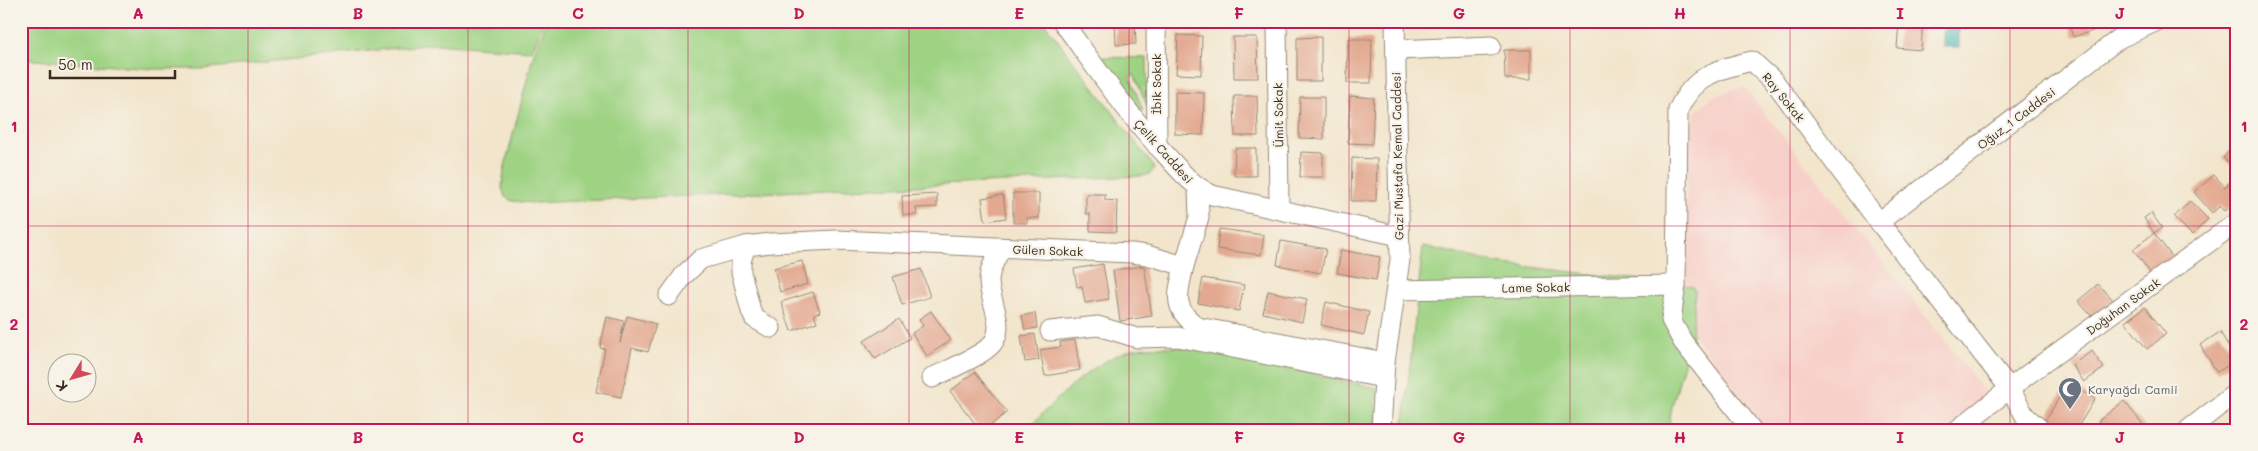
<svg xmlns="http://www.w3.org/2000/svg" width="2258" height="451" viewBox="0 0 2258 451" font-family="Mali,sans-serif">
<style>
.built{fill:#f7d0c9}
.green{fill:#9fd384;stroke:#6d7e51}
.water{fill:#3daeb6;stroke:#3c6c6a}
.building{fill:#e3a890}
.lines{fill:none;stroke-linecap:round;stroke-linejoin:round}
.minor-casing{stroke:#968875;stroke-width:21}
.minor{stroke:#fff;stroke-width:19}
.grid{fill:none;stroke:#c2185b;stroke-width:1;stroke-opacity:0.55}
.labels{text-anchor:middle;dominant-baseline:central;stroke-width:4.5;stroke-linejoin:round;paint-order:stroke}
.street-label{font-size:12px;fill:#3b2a1e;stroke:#f7f3e8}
.worship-label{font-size:12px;fill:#5b616d;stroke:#f7f3e8;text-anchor:start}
.neatline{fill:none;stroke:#c2185b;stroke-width:2}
.grid-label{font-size:16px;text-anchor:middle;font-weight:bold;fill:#c2185b}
</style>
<rect width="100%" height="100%" fill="#f7f3e8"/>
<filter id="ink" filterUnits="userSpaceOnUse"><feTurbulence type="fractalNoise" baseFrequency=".02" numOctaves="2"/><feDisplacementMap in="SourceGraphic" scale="10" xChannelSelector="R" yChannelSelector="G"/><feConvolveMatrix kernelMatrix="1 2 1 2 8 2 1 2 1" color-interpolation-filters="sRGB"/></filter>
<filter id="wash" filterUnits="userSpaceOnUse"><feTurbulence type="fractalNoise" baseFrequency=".0096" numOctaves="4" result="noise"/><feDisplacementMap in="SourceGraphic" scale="20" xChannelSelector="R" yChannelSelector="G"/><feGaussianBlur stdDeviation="1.12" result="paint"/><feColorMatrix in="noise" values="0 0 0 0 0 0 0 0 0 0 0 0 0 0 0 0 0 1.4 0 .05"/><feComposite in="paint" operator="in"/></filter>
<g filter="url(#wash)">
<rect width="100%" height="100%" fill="#f2e5cc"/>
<polygon class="built" points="1744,87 1989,397 1946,430 1766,430 1683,321 1688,138 1695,113 1713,96"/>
<g class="green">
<polygon points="21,21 544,21 532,51 434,44 202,69 153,69 21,59"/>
<polygon points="547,21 1043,21 1155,168 1150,174 1142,176 533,203 512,201 505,197 502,188 504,170 533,56"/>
<polygon points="1102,57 1147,58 1147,106 1134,74 1130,77 1143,110 1141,111"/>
<polygon points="1423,246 1496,263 1692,286 1695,291 1692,335 1672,406 1668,430 1403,430"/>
<path d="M1178,347L1201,350L1377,388L1376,430H1026C1055,402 1086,367 1124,352C1140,345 1161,347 1178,347Z"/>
</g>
<rect class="water" x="1943" y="21" width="16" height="26"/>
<g id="blocks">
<g class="building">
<polygon points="1135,21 1136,44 1116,45 1115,22"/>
<polygon points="1899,21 1923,21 1921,50 1897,48"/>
<polygon points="2068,21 2089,21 2093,31 2073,37"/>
<polygon points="1178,35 1202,36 1201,75 1176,74"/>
<polygon points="1233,37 1257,37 1258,78 1234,78"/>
<polygon points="1321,37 1321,81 1297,81 1297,38"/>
<polygon points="1348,39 1372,39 1371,83 1347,83"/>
<polygon points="1504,50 1531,50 1531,79 1505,79"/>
<polygon points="1175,92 1204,93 1203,135 1175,134"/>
<polygon points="1234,96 1257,96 1258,136 1235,136"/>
<polygon points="1350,96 1374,98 1372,144 1348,143"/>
<polygon points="1300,97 1324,97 1324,139 1299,138"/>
<polygon points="2236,143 2237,144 2237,169 2223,158"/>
<polygon points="1235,148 1256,148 1256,176 1234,176"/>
<polygon points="1301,152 1323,153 1323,177 1300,177"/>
<polygon points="1352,158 1377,159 1376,201 1351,201"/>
<polygon points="2214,175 2225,187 2231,181 2237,188 2237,201 2225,211 2220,206 2212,213 2194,192"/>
<polygon points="1013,193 1039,193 1039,218 1027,218 1027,223 1013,223"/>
<polygon points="937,194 937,207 916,208 917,215 903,215 902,196"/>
<polygon points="1086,194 1105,194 1105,200 1117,201 1116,232 1090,231 1090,214 1086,214"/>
<polygon points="1003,195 1006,218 985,221 982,198"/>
<polygon points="2190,201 2208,219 2192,235 2174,217"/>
<polygon points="2151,213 2162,228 2154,233 2144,218"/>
<polygon points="1219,229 1264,235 1261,255 1217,249"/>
<polygon points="2154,233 2173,258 2151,274 2133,249"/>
<polygon points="1281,241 1326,249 1321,273 1277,265"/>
<polygon points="1341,250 1380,257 1376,280 1337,273"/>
<polygon points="802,261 808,284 780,292 774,268"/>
<polygon points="1103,264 1109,299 1085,303 1082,286 1077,287 1074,269"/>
<polygon points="1144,266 1152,316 1120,321 1113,270"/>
<polygon points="921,269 930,297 902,305 893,277"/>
<polygon points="1203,278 1244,285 1239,311 1198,303"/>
<polygon points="2098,284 2115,302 2095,320 2078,301"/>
<polygon points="1268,291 1307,299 1302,322 1263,313"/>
<polygon points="813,292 820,312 814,314 817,322 791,331 781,302"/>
<polygon points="1326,302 1369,312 1364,335 1321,325"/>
<polygon points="2145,307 2166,334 2147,349 2125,322"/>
<polygon points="931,311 951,340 927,356 912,333 923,326 919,319"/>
<polygon points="1035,313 1037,328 1025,330 1022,316"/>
<polygon points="627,316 656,324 648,352 632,348 621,397 596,392 605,349 600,348 607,317 624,321 620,343"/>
<polygon points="899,319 910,338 875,359 864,341"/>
<polygon points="2220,332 2237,360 2217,372 2200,345"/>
<polygon points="1035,334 1039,360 1025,362 1021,336"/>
<polygon points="1075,340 1080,370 1045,376 1040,350 1061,347 1060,342"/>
<polygon points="2092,351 2104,368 2084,382 2072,365"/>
<polygon points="975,372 1007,412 985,430 980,430 950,391"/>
<polygon points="2068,383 2095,399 2076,430 2060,430 2045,421"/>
<polygon points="2124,401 2145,427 2141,430 2105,430 2098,421"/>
</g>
</g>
</g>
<g filter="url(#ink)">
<use href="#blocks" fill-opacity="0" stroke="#968875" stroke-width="1"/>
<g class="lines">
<g class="minor-casing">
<g id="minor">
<path d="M1062,21C1095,66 1127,114 1166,155C1180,171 1192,185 1212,195L1399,236"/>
<polyline points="1156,21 1157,146"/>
<polyline points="1277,21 1279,209"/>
<polyline points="1396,50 1491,46"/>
<polyline points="1879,222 2120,38 2157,21"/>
<polyline points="746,246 741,261 741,272 751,311 754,318 771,328"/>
<polyline points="1184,266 1199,217 1198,188"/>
<polyline points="1396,290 1676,285"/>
<path d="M669,296L684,275L701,259L746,246L771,243L837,240L1131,253L1147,255L1184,266C1178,294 1171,308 1198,327L1385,362"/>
<polyline points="1050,331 1098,326 1137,338 1178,337 1383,378"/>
<path d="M932,378C947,370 982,356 992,344C1007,326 989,301 989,281C989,269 996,258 1001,249"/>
<polyline points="1381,430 1385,362 1400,260 1395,21"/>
<path d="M1752,430L1683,342L1671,320L1676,285L1678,110C1694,75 1718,69 1752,61L1774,81L1879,222L2010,389L2025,416L2041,430"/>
<polyline points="1957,430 2027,375 2237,222"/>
<polyline points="2188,430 2237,392"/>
</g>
</g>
<use href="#minor" class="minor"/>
</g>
</g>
<path class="grid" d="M248,21V430M468,21V430M688,21V430M909,21V430M1129,21V430M1349,21V430M1570,21V430M1790,21V430M2010,21V430M21,226H2237"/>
<defs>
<g id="mosque-pin" transform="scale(1.25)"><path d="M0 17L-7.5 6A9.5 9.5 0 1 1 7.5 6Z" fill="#6b7280" stroke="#f7f3e8"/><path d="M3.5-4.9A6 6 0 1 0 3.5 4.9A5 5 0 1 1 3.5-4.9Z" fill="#fff"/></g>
</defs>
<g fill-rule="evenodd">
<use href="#mosque-pin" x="2070" y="389"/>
</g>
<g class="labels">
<g class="street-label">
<text transform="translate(1156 84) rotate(-90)">İbik Sokak</text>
<text transform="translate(1784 97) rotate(51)">Ray Sokak</text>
<text transform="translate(1278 115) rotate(-91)">Ümit Sokak</text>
<text transform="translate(2016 118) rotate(-37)">Oğuz_1 Caddesi</text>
<text transform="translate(1164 151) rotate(48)">Çelik Caddesi</text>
<text transform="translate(1397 156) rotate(-91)">Gazi Mustafa Kemal Caddesi</text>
<text transform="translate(1048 250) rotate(2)">Gülen Sokak</text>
<text transform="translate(1536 287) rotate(-1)">Lame Sokak</text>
<text transform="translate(2123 306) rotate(-36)">Doğuhan Sokak</text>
</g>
<g class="worship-label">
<text x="2088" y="389">Karyağdı Camii</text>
</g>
</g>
<rect width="2258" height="451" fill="none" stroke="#f7f3e8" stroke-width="55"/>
<g transform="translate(72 378) rotate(233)"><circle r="24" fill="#f7f3e8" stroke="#aca397"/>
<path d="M0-4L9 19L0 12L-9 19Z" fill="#d1495b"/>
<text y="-8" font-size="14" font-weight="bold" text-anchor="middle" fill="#3b2a1e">K</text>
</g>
<path d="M50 70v8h125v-8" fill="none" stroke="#3b2a1e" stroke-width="2.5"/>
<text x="58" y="70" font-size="15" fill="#3b2a1e" stroke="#f7f3e8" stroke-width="4" paint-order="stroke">50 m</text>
<rect x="28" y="28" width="2202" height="396" class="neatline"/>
<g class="grid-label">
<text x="138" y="19">A</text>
<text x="358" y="19">B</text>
<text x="578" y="19">C</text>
<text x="799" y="19">D</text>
<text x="1019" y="19">E</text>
<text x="1239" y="19">F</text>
<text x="1459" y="19">G</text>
<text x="1680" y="19">H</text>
<text x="1900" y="19">I</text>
<text x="2120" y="19">J</text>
<text x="14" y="132">1</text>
<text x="2244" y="132">1</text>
<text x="14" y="330">2</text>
<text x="2244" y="330">2</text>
<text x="138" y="443">A</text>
<text x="358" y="443">B</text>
<text x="578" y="443">C</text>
<text x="799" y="443">D</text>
<text x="1019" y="443">E</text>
<text x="1239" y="443">F</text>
<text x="1459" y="443">G</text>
<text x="1680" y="443">H</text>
<text x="1900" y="443">I</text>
<text x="2120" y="443">J</text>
</g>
</svg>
